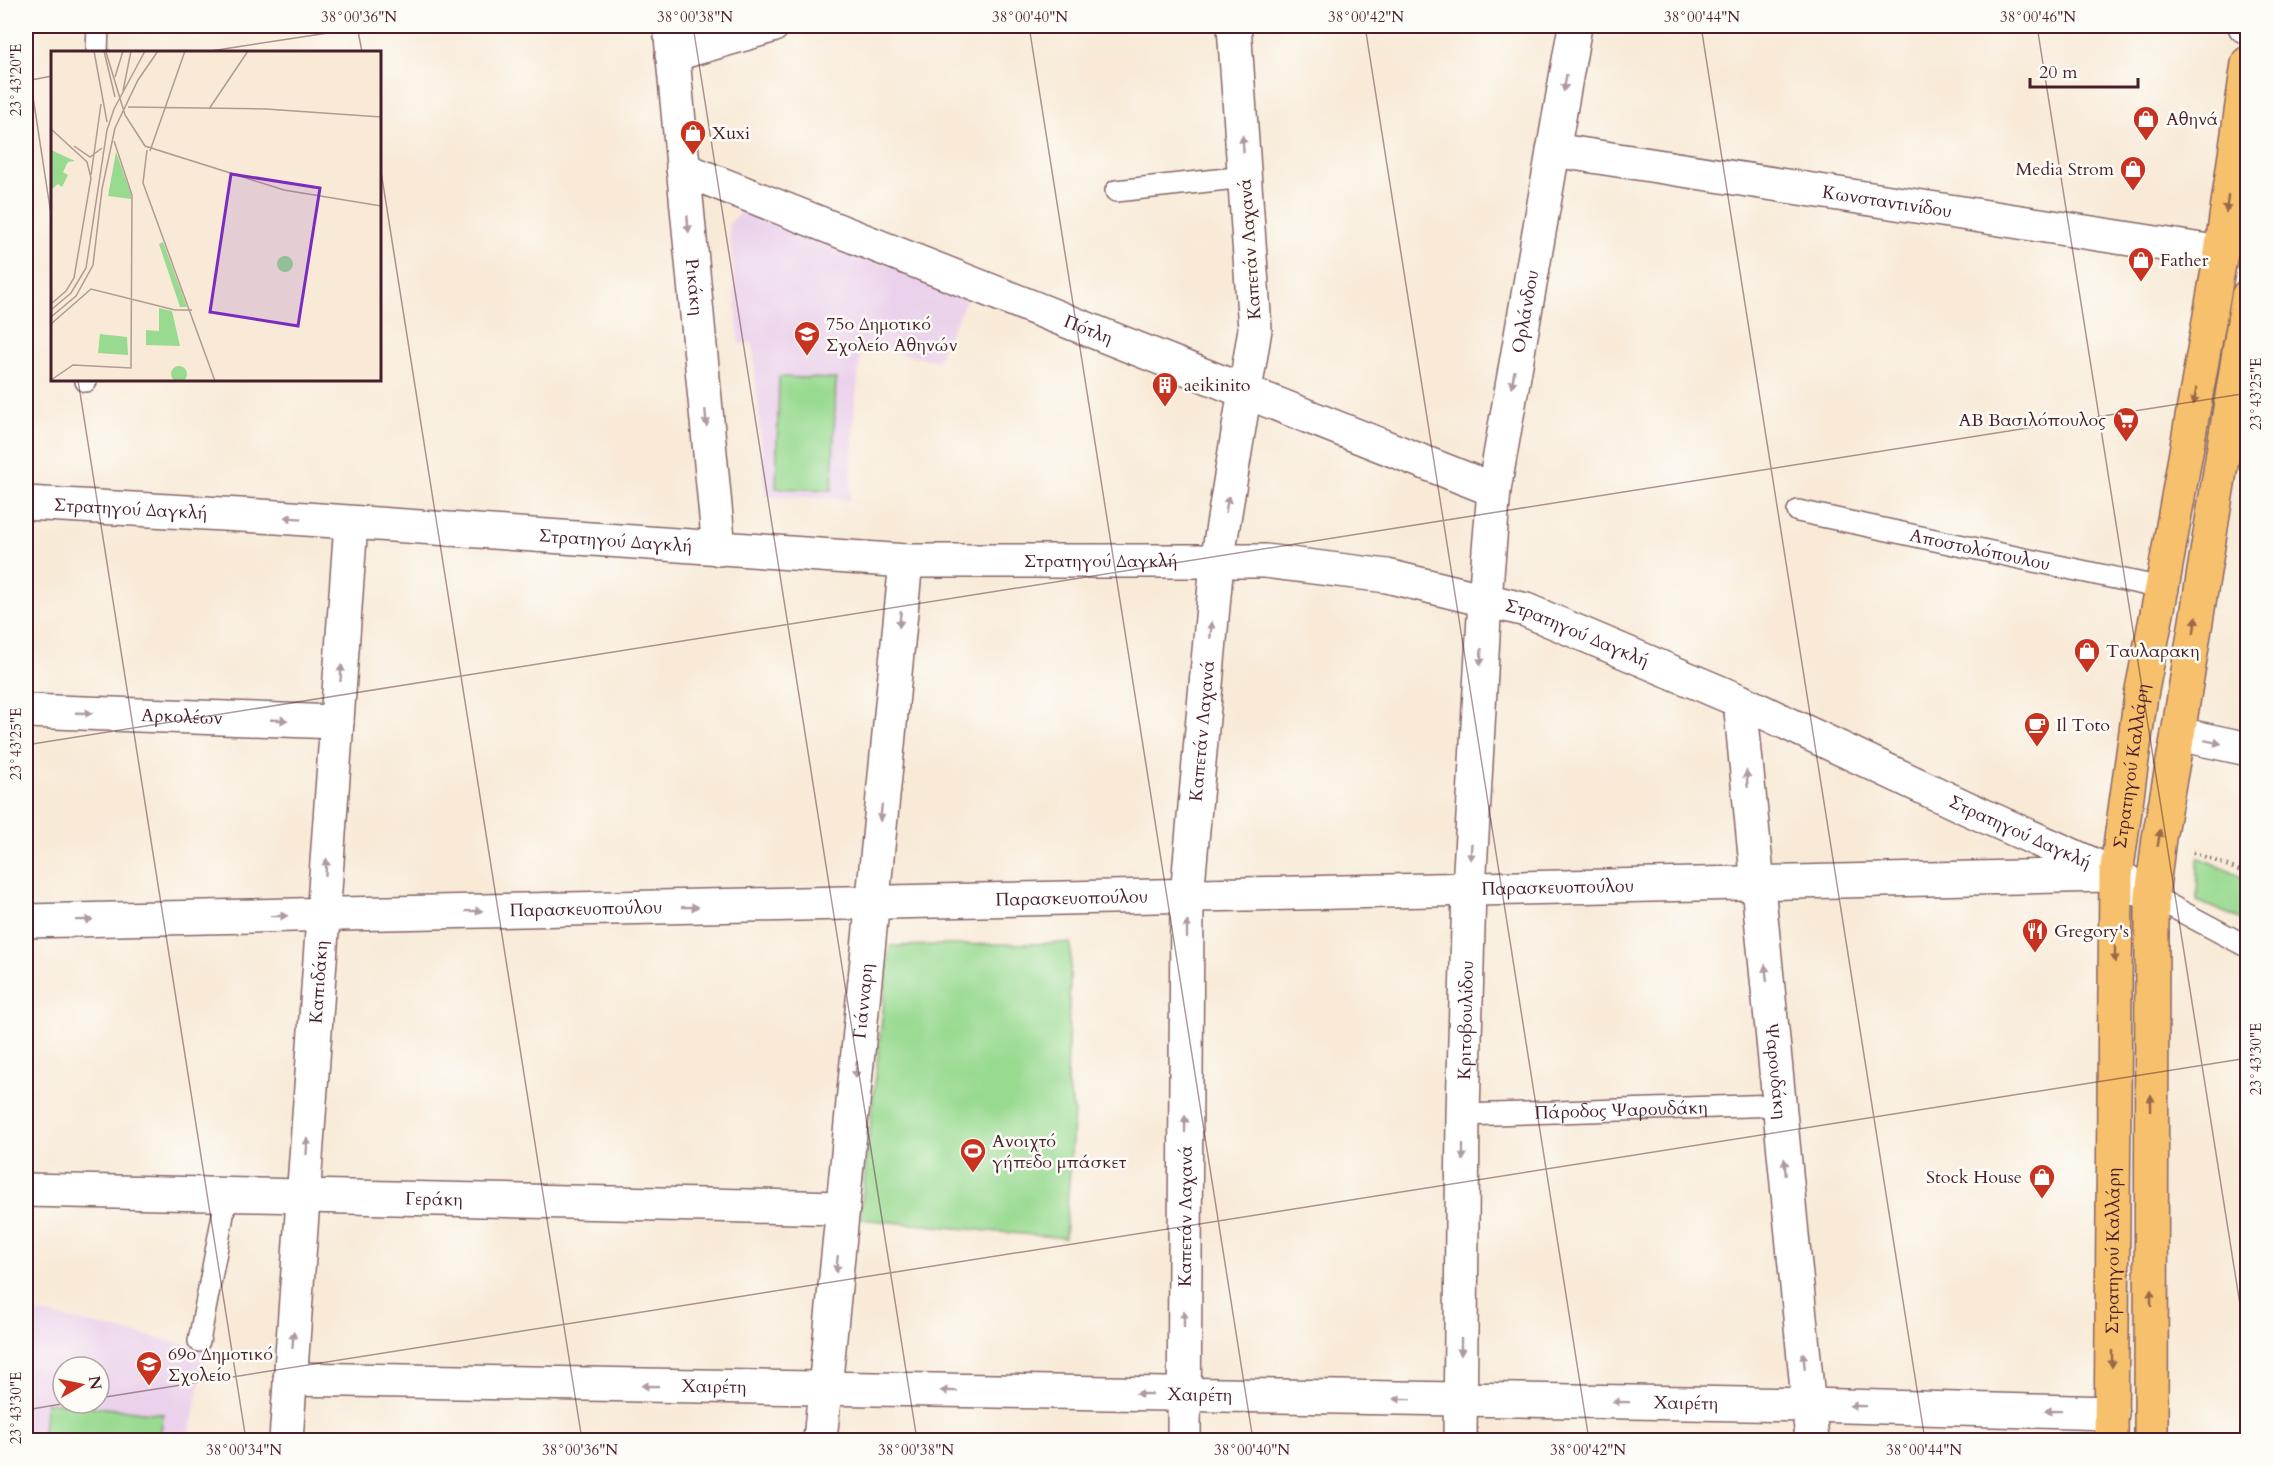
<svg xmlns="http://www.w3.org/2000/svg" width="2273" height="1466" viewBox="0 0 2273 1466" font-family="Cardo,serif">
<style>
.built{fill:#ebd1eb;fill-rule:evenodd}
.park{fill:#99da91;stroke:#727c5e;stroke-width:1.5}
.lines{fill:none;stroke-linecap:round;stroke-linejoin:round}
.lane-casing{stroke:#876667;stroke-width:24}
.street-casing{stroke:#876667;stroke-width:36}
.primary-casing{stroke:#876667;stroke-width:36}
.path{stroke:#876667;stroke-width:4;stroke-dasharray:1.5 4.5;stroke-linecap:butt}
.lane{stroke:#fff;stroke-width:21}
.street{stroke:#fff;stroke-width:33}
.primary{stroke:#f7c06c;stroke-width:33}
.oneway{fill:#ae9aa0}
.oneway2{fill:#986748}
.ticks{fill:none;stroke:#4a1f2b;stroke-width:1.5;stroke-opacity:0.45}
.labels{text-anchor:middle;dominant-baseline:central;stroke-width:5;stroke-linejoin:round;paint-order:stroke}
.poi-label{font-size:18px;fill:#4a1f2b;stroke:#fdfcf7;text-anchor:start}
.street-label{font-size:18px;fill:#4a1f2b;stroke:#fdfcf7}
.inset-road{fill:none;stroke:#b29992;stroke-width:1.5}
.view{fill:#7b2cbf;fill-opacity:0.15;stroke:#7b2cbf;stroke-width:3}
.inset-edge{fill:none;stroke:#4a1f2b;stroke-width:3}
.neatline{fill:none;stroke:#4a1f2b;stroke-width:2}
.ticks-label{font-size:15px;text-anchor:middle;fill:#4a1f2b}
</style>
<rect width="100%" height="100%" fill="#fdfcf7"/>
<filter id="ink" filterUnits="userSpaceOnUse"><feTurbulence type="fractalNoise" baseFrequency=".0167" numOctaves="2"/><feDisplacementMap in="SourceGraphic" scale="12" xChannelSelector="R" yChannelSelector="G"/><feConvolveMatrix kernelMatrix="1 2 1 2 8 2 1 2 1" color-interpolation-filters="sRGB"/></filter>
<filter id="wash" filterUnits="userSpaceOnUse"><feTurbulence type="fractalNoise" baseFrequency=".008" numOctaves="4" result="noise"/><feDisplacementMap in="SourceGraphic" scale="24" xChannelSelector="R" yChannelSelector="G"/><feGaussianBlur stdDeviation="1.35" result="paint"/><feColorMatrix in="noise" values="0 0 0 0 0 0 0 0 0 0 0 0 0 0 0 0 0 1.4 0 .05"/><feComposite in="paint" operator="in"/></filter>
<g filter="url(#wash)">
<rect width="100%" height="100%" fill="#f8ead7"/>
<g class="built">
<polygon points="745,207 968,296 937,361 862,346 855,403 850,500 765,496 753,343 739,344 729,224"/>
<path d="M26,1312L51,1315L207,1349L188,1440H26ZM63,1367H99V1403H63Z"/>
</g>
<g class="park">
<polygon points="779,377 836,379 832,490 776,488"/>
<polygon points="2198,857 2247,879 2247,922 2197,901"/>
<polygon points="1071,943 1067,1083 1074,1111 1065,1238 860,1219 890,946"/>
<polygon points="46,1402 163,1414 160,1440 42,1440"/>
</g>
</g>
<g filter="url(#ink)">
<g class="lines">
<g class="lane-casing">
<g id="lane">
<polyline points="97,52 98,26"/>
<polyline points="1116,191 1245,177"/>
<polyline points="86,381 86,380"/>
<path id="s1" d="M1798,511L2162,588"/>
<polyline points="2152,896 2248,947"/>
<path id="s2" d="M1463,1115L1779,1105"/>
<polyline points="199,1341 227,1194"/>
</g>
</g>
<g class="street-casing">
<g id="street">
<path id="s3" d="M670,26L719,549"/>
<polyline points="2245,26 2248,26"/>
<polyline points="672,55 772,26"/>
<path id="s4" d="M1553,150L2221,253"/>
<path id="s5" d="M683,169L1494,490"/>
<path id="s6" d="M26,503L277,517L906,561H1265L1387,576L1526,610L1740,701L1971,810L2116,875L2152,896"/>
<path id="s7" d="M1740,701L1812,1440"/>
<path id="s8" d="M26,711L337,722"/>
<polyline points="2178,734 2248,749"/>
<path id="s9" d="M26,921L2108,875"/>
<path id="s10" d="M26,1190L843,1208"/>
<path id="s11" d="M290,1379L1808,1405L2112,1413"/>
<path id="s12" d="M286,1440L351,523"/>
<path id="s13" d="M820,1440L906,561"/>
<path id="s14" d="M1184,1440L1187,896L1217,562L1255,329L1234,26"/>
<path id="s15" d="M1460,1440L1463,1115L1469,889L1485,599L1494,490L1575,26"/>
</g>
</g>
<g class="primary-casing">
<g id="primary">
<path id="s16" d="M2111,1440L2116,875L2141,695L2162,588L2221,253L2248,63"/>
<polyline points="2151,1440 2152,896 2159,838 2178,734 2248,296"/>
</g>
</g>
<polyline class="path" points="2193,852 2248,874"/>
<use href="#lane" class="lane"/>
<use href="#street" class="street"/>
<use href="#primary" class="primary"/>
</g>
<defs><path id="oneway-solid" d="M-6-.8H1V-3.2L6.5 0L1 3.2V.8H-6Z" transform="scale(1.5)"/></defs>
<g class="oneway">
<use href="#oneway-solid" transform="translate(1565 83) rotate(100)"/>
<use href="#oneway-solid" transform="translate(1243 144) rotate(-94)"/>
<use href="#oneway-solid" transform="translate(688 224) rotate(85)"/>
<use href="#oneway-solid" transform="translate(1513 379) rotate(100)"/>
<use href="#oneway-solid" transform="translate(706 418) rotate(85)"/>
<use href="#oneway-solid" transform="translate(1227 504) rotate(-80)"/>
<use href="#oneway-solid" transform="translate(293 518) rotate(-176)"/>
<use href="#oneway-solid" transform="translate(900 619) rotate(96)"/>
<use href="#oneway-solid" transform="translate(1211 630) rotate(-85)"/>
<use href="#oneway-solid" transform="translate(1481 657) rotate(93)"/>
<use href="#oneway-solid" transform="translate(341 673) rotate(-86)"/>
<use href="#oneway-solid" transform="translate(84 713) rotate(2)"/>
<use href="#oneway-solid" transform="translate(279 720) rotate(2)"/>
<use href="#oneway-solid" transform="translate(2213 742) rotate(12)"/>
<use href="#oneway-solid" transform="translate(1747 779) rotate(-95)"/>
<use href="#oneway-solid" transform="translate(881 813) rotate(96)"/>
<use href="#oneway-solid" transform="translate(1471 852) rotate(93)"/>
<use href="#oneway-solid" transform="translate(326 867) rotate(-86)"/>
<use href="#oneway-solid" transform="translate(690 907) rotate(-1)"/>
<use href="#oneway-solid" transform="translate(474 911) rotate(-1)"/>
<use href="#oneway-solid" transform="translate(279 916) rotate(-1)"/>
<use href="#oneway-solid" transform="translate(84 920) rotate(-1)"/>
<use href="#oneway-solid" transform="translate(1187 929) rotate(-90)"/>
<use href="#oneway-solid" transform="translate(1766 973) rotate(-96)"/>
<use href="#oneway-solid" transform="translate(856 1070) rotate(96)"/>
<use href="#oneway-solid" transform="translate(1185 1124) rotate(-90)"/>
<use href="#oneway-solid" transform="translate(307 1146) rotate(-86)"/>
<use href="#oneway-solid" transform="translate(1463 1152) rotate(90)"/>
<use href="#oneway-solid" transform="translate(1785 1167) rotate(-95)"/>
<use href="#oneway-solid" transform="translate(837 1264) rotate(95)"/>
<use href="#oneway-solid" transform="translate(1184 1319) rotate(-90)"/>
<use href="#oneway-solid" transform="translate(293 1340) rotate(-86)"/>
<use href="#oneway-solid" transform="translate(1461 1347) rotate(90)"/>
<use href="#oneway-solid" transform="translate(1804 1361) rotate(-95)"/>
<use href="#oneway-solid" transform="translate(650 1386) rotate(-179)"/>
<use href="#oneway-solid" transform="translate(949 1391) rotate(-179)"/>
<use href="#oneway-solid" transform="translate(1144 1394) rotate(-179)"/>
<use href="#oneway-solid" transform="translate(1402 1399) rotate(-179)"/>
<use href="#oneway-solid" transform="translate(1621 1402) rotate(-179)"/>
<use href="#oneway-solid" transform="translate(1858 1406) rotate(-179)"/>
<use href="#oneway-solid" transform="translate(2053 1411) rotate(-179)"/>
</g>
<g class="oneway2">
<use href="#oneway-solid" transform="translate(2227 204) rotate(98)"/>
<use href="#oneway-solid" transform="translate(2195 396) rotate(100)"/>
<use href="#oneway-solid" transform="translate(2195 625) rotate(-81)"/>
<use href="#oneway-solid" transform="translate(2159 838) rotate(-81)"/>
<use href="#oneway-solid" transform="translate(2115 954) rotate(90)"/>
<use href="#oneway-solid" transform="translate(2151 1103) rotate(-90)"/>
<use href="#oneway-solid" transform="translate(2151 1298) rotate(-90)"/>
<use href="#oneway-solid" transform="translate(2112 1359) rotate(90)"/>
</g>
</g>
<path class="ticks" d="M357,26L362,52M693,26L917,1440M1029,26L1253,1440M1365,26L1589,1440M1701,26L1925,1440M2037,26L2248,1355M26,51L52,221M204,52L374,26M26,81L52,76M380,165L582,1440M78,380L246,1440M26,745L2248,393M99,1398L2248,1058M26,1410L67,1403"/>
<defs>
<g id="shop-pin" transform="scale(1.35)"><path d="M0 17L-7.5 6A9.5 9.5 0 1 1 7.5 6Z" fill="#c8321e" stroke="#fdfcf7"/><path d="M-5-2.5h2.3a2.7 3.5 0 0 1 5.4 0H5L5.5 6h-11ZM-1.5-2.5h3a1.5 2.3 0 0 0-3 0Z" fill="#fff"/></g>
<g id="school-pin" transform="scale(1.35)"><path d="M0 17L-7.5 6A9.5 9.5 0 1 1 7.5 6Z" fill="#c8321e" stroke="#fdfcf7"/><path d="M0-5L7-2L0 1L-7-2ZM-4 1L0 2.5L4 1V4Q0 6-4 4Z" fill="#fff"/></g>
<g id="building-pin" transform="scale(1.35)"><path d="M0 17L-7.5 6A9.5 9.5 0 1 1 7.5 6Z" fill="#c8321e" stroke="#fdfcf7"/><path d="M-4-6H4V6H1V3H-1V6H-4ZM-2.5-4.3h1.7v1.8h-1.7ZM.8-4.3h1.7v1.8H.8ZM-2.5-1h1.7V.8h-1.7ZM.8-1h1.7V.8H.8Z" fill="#fff"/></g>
<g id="supermarket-pin" transform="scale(1.35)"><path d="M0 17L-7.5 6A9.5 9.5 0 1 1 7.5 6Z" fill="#c8321e" stroke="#fdfcf7"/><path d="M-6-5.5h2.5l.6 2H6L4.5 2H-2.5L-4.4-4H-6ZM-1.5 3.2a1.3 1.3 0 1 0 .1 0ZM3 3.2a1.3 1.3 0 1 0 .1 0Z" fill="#fff"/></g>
<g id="cafe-pin" transform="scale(1.35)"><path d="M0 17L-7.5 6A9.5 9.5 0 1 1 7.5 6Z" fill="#c8321e" stroke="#fdfcf7"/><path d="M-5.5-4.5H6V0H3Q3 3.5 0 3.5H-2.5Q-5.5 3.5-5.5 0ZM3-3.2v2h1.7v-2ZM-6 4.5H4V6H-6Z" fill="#fff"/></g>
<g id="restaurant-pin" transform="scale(1.35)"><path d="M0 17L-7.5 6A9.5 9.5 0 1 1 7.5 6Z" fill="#c8321e" stroke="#fdfcf7"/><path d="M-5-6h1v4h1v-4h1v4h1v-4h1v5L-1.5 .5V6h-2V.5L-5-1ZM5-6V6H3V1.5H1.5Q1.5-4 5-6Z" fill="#fff"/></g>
<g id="stadium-pin" transform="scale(1.35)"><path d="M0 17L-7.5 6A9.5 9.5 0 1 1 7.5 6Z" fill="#c8321e" stroke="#fdfcf7"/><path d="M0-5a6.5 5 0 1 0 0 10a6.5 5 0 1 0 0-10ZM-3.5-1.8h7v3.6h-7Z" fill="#fff"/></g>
</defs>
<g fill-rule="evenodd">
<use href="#shop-pin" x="2146" y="119"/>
<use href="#shop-pin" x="693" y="133"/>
<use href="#shop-pin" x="2133" y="169"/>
<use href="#shop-pin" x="2141" y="260"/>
<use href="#school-pin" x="807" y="334"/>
<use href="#building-pin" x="1165" y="385"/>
<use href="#supermarket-pin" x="2126" y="420"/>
<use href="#shop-pin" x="2087" y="651"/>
<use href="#cafe-pin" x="2037" y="725"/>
<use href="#restaurant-pin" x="2035" y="931"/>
<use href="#stadium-pin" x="973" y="1151"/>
<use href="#shop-pin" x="2042" y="1177"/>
<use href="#school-pin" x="149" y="1364"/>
</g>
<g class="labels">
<g class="poi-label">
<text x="2166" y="119">Αθηνά</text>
<text x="712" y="133">Xuxi</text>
<text x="2114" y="169" text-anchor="end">Media Strom</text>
<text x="2160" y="260">Father</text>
<text x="826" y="324">75ο Δημοτικό<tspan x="826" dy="21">Σχολείο Αθηνών</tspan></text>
<text x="1184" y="385">aeikinito</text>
<text x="2106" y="420" text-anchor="end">AB Βασιλόπουλος</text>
<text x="2106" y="651">Ταυλαρακη</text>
<text x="2056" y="725">Il Toto</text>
<text x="2054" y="931">Gregory's</text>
<text x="992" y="1141">Ανοιχτό<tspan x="992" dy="21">γήπεδο μπάσκετ</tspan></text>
<text x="2022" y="1177" text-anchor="end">Stock House</text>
<text x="168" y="1354">69ο Δημοτικό<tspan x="168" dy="21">Σχολείο</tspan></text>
</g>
<g class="street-label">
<text stroke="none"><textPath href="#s4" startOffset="338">Κωνσταντινίδου</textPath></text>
<text transform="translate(1250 249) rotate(-94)">Καπετάν Λαχανά</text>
<text stroke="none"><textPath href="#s3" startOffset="262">Ρικάκη</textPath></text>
<text stroke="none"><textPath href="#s15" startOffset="1132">Ορλάνδου</textPath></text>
<text stroke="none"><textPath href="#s5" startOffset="436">Πότλη</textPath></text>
<text stroke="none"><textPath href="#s6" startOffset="105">Στρατηγού Δαγκλή</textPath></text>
<text stroke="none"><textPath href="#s6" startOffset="591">Στρατηγού Δαγκλή</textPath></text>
<text stroke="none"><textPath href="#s1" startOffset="186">Αποστολόπουλου</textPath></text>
<text stroke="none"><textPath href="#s6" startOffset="1077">Στρατηγού Δαγκλή</textPath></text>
<text stroke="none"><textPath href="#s6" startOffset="1563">Στρατηγού Δαγκλή</textPath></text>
<text stroke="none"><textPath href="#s8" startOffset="156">Αρκολέων</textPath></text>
<text stroke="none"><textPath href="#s14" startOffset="710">Καπετάν Λαχανά</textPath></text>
<text stroke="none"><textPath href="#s16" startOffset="675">Στρατηγού Καλλάρη</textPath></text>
<text stroke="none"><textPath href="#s6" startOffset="2049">Στρατηγού Δαγκλή</textPath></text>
<text stroke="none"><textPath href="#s9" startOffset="1532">Παρασκευοπούλου</textPath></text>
<text stroke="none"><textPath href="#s9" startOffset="1046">Παρασκευοπούλου</textPath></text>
<text stroke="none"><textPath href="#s9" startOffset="560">Παρασκευοπούλου</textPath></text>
<text stroke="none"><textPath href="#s12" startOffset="459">Καπιδάκη</textPath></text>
<text stroke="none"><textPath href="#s13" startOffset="441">Γιάνναρη</textPath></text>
<text stroke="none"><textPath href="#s15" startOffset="420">Κριτοβουλίδου</textPath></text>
<text stroke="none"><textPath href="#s7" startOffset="372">Ψαρουδάκη</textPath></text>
<text stroke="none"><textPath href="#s2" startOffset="158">Πάροδος Ψαρουδάκη</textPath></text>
<text stroke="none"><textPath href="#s10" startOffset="408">Γεράκη</textPath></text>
<text stroke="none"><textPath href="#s14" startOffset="224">Καπετάν Λαχανά</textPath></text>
<text stroke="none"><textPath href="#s16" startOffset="189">Στρατηγού Καλλάρη</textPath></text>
<text stroke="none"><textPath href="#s11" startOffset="424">Χαιρέτη</textPath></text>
<text stroke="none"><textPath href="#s11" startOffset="910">Χαιρέτη</textPath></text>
<text stroke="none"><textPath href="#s11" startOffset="1396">Χαιρέτη</textPath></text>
</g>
</g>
<g transform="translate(51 51)">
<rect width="330" height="330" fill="#f8ead7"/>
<path d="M0,99L24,110L17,111L12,121L17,124L11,136L7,133L0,139ZM65,101L80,143V148L57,145ZM112,191L136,256H129L108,193ZM226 213a8 8 0 1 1 16 0a8 8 0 1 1-16 0ZM108,257L121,260L129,295L95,294V279L108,280ZM49,283L76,286L77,304L47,302ZM120 323a8 8 0 1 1 16 0a8 8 0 1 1-16 0Z" fill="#99da91"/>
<path class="inset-road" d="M43,0L56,71M53,0L64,46M55,1L74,64L94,95L233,139L330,155M64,26L72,0M72,40L80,0M77,56L215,58L330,66M158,58L197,0M0,78L36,111L40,127L23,227L15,240L0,253M23,95L39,106L51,97M96,99L92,132L164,330M99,100L134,0M40,124L50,53M0,259L20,242L35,217L56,79L63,58L94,0M0,266L25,245L42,214L51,138L64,77L87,29L107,0M0,273L40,238L124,259H141M0,329L22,314L80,317L81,144L63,90"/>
<path class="view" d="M180,123L269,137L247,275L159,261Z"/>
<rect width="330" height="330" class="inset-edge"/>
</g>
<rect width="2273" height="1466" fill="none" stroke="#fdfcf7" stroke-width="66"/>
<g transform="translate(81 1385) rotate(81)"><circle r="28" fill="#fdfcf7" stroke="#b5a4a5" stroke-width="1.5"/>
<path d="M0-4.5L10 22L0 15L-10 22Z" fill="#c8321e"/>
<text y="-9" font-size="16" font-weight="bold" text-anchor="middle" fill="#4a1f2b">N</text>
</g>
<path d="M2030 78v9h108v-9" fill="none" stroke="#4a1f2b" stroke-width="3"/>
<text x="2039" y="78" font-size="18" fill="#4a1f2b" stroke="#fdfcf7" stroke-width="4.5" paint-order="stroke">20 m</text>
<rect x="33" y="33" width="2207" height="1400" class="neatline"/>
<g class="ticks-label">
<text x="359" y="22">38°00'36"N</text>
<text x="695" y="22">38°00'38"N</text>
<text x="1030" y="22">38°00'40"N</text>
<text x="1366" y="22">38°00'42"N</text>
<text x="1702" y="22">38°00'44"N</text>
<text x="2038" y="22">38°00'46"N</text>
<text transform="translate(16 80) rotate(-90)" y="5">23°43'20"E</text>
<text transform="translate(2256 394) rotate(-90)" y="5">23°43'25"E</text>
<text transform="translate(16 744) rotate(-90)" y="5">23°43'25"E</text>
<text transform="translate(2256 1059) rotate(-90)" y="5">23°43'30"E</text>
<text transform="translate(16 1408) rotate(-90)" y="5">23°43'30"E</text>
<text x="244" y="1455">38°00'34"N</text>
<text x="580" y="1455">38°00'36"N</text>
<text x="916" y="1455">38°00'38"N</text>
<text x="1252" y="1455">38°00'40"N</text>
<text x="1588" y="1455">38°00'42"N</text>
<text x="1924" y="1455">38°00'44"N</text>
</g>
</svg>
